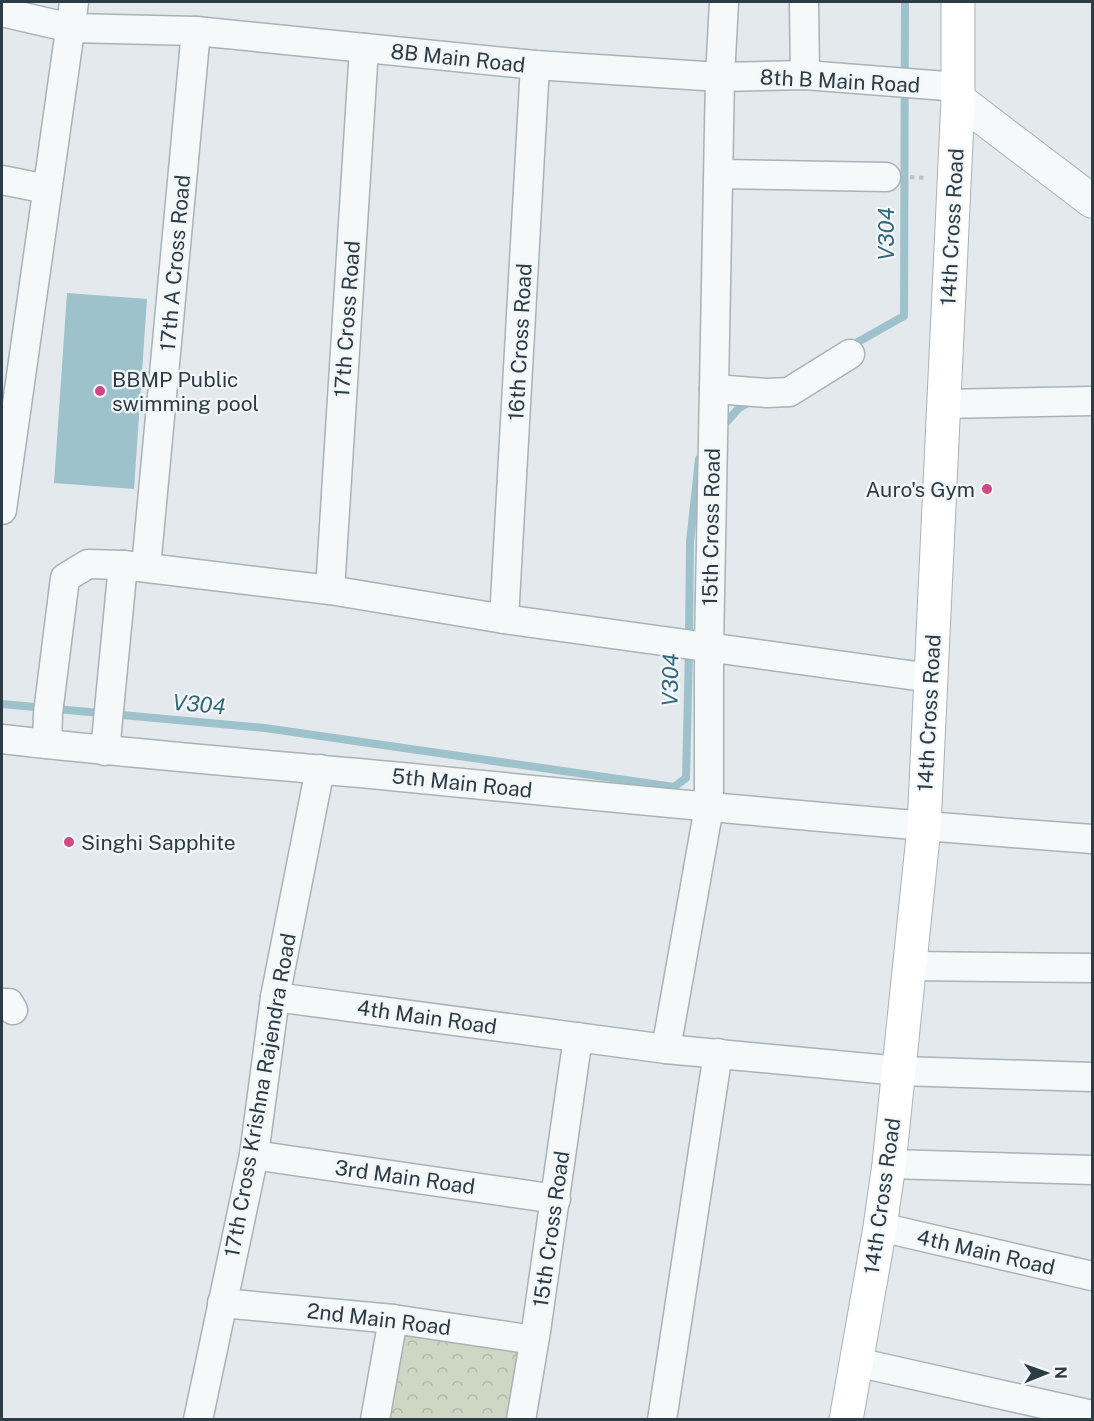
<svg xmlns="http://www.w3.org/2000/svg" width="1094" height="1421" viewBox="0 0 1094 1421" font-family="'Public Sans',sans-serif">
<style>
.park{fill:url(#park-crowns)}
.water{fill:#9ec2cc}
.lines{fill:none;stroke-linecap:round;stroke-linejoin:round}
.stream{stroke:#9ec2cc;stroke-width:8}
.minor-casing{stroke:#a8b2b7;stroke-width:31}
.tertiary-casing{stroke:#a8b2b7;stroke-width:35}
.secondary-casing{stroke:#a8b2b7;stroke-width:35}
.path{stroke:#bdc4c7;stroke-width:4;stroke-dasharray:4.5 4.5;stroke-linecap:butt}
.minor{stroke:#f6f9fa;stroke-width:28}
.tertiary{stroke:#f6f9fa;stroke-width:33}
.secondary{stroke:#fff;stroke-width:33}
.poi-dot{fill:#d24785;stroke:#f3f7f9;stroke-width:2}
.labels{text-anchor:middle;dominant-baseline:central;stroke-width:4.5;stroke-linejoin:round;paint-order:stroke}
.street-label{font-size:21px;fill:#2b3c45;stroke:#f3f7f9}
.poi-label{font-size:21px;fill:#2b3c45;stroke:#f3f7f9;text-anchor:start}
.water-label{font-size:22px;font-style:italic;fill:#33687a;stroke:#f3f7f9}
</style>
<defs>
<pattern id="park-crowns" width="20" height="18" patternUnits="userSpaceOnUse" patternTransform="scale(1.5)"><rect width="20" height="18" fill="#ced6c4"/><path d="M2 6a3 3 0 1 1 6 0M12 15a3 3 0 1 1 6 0" fill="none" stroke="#b1b9aa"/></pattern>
</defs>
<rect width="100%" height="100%" fill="#e3e9ec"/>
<polygon class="park" points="393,1319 534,1340 521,1419 375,1420"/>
<polygon class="water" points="67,293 147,299 134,489 54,483"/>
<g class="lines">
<g class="stream">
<polyline points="849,347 904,316 905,2"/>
<polyline points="721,428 739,408 750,402"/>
<polyline points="689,638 690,542 699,459"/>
<polyline points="2,704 265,728 674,787 686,778 689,650"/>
</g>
<g class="minor-casing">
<g id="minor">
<polyline points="804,2 805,75"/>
<polyline points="2,12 71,28 196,31 535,65 720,77 805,75 959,87"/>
<polyline points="719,174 886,177"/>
<polyline points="2,180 47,189"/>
<polyline points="714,389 767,393 789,392 850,354"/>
<polyline points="944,404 1092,401"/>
<polyline points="2,510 74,2"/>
<polyline points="146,567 196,31"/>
<polyline points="330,590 364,48"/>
<polyline points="504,619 535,65"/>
<path d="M2,739C131,754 261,764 391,776C624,799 858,822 1092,839"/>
<polyline points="47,744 48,713 65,578 88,564 123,565"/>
<polyline points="105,751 123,565 330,590 504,619 931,678"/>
<polyline points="910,966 1092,968"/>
<polyline points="275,997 666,1049 900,1071 1092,1077"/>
<polyline points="2,1003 9,1003 13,1010"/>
<polyline points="666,1049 709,807 709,647 720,77 724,2"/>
<polyline points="254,1155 556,1199"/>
<polyline points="889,1164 1092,1170"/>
<polyline points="880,1227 1092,1276"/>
<polyline points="222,1303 393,1319 534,1340"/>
<polyline points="856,1362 1092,1415"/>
<polyline points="198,1420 254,1155 275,997 320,769"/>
<polyline points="375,1420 393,1319"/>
<polyline points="521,1420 536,1331 578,1037"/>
<polyline points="662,1420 718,1053"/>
</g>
</g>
<g class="tertiary-casing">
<polyline id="tertiary" points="958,99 1092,201"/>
</g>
<g class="secondary-casing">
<polyline id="secondary" points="846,1420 880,1227 889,1164 924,827 958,99 958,2"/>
</g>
<polyline class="path" points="910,177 927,178"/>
<use href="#minor" class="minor"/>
<use href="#tertiary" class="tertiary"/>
<use href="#secondary" class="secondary"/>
</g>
<g class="poi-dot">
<circle cx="100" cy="391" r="6"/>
<circle cx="987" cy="489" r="6"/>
<circle cx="69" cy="842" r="6"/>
</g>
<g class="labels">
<g class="street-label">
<text transform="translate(458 58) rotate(6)">8B Main Road</text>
<text transform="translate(840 81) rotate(3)">8th B Main Road</text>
<text transform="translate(952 227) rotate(-87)">14th Cross Road</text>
<text transform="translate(175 263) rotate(-85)">17th A Cross Road</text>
<text transform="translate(347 319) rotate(-86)">17th Cross Road</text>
<text transform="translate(520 342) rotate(-87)">16th Cross Road</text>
<text transform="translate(711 527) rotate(-89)">15th Cross Road</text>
<text transform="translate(929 713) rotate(-87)">14th Cross Road</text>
<text transform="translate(462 783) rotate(6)">5th Main Road</text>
<text transform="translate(427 1017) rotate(8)">4th Main Road</text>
<text transform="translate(260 1095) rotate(-80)">17th Cross Krishna Rajendra Road</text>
<text transform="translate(405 1177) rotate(8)">3rd Main Road</text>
<text transform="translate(882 1196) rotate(-82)">14th Cross Road</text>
<text transform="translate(551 1229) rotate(-82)">15th Cross Road</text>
<text transform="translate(986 1252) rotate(13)">4th Main Road</text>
<text transform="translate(379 1319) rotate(7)">2nd Main Road</text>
</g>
<g class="poi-label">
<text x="112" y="379">BBMP Public<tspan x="112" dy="24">swimming pool</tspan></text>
<text x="975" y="489" text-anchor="end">Auro's Gym</text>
<text x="81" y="842">Singhi Sapphite</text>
</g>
<g class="water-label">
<text transform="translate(886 234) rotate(-90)">V304</text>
<text transform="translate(670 680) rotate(-89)">V304</text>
<text transform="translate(199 704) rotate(5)">V304</text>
</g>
</g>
<rect width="1094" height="1421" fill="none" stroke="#2b3c45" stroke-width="6"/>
<g transform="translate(1046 1373) rotate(89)" stroke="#f3f7f9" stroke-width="4.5" paint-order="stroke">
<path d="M0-4.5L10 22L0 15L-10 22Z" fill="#2b3c45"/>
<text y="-9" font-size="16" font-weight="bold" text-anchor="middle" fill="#2b3c45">N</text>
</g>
</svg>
